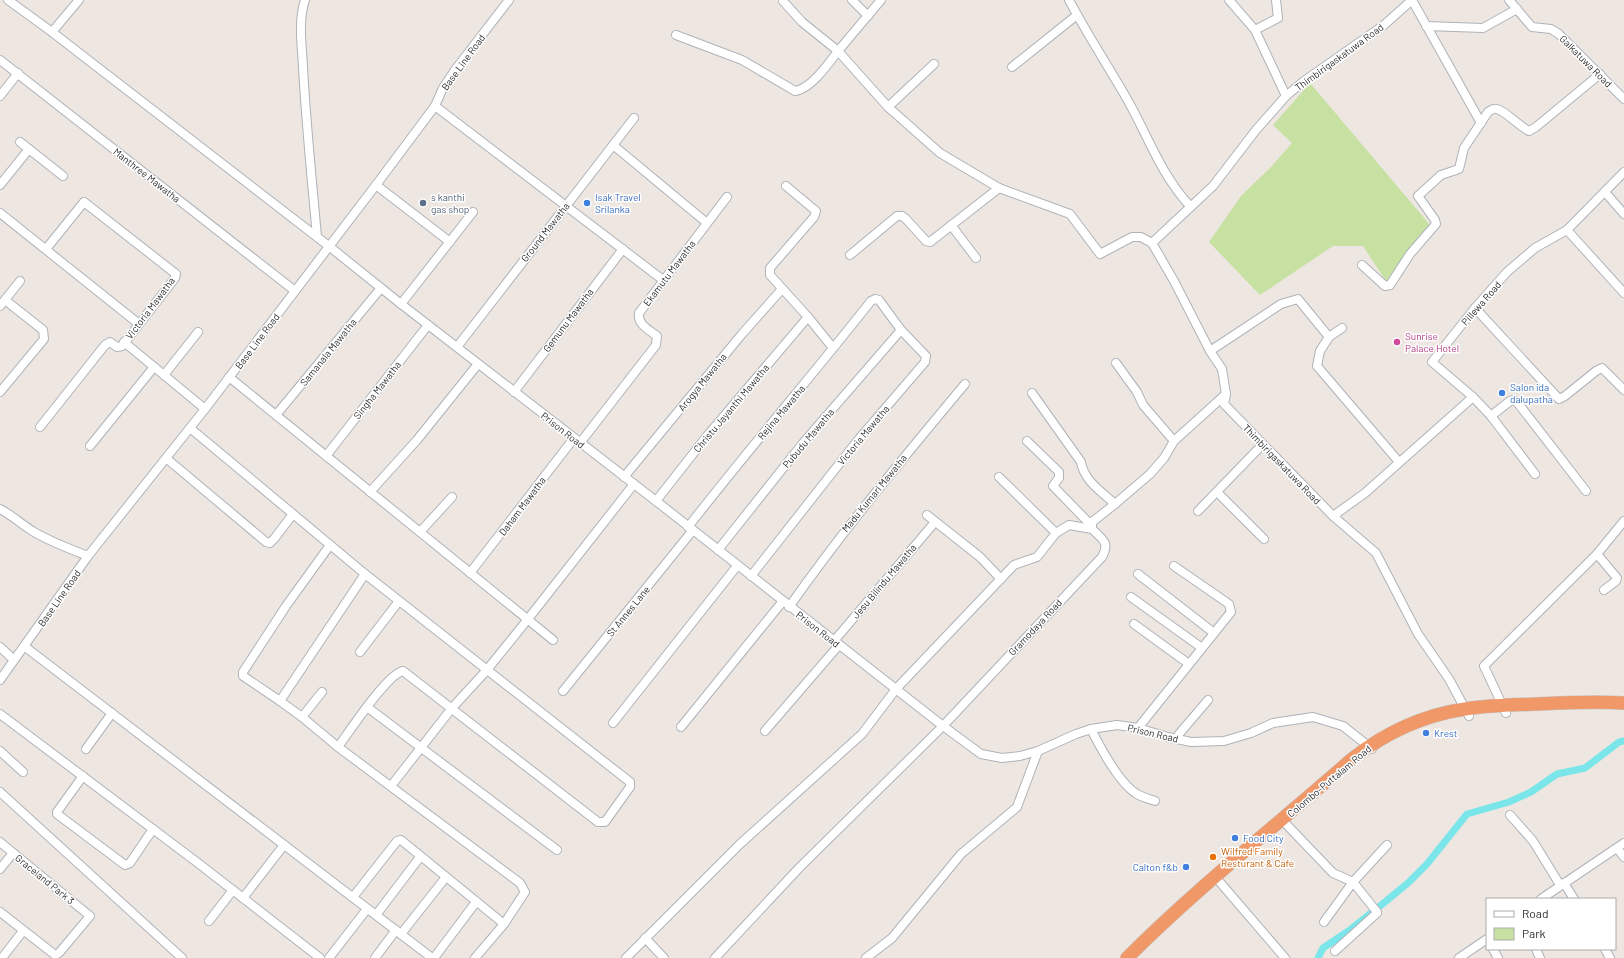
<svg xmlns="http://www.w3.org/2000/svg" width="1624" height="958" viewBox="0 0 1624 958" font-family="Barlow,sans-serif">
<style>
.green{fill:#c6e1a2}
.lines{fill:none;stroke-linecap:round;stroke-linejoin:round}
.canal{stroke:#7be6e9;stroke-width:7}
.minor-casing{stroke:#aeb3b9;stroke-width:10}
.trunk-casing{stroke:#c4c4c4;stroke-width:14}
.minor{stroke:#fff;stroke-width:8}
.trunk{stroke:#f09868;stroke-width:13}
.service-dot{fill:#5c6f8a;stroke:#fff;stroke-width:1.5}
.shop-dot{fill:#3f7fe0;stroke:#fff;stroke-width:1.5}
.hotel-dot{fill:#d1479c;stroke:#fff;stroke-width:1.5}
.food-dot{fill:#e8710a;stroke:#fff;stroke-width:1.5}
.labels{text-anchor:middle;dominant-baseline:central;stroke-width:3;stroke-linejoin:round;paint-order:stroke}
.street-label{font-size:10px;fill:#2e2e2e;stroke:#fff}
.service-label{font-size:10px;fill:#4e5e75;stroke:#fff;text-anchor:start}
.shop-label{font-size:10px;fill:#366cbe;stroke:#fff;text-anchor:start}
.hotel-label{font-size:10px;fill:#b23c85;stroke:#fff;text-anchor:start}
.food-label{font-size:10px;fill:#c56008;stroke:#fff;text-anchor:start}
</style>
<rect width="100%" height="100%" fill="#eee6e1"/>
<polygon class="green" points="1310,83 1430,225 1386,281 1363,246 1333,246 1260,295 1209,242 1241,196 1272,166 1292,143 1273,125"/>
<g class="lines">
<g class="canal">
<polyline points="1380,906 1408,883 1427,864 1467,814 1509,802 1531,792 1557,774 1585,768 1619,742 1624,741"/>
<polyline points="1318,958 1323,948 1350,930 1371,913"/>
</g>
<g class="minor-casing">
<g id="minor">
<polyline points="8,0 52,32 330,247 401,304 656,501 943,726 981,754 1002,758 1020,756 1038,751 1076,734 1091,729 1117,725 1138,728 1168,737 1191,742 1224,741 1251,733 1273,723 1313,717 1343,726 1372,749"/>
<path d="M305,0C298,20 302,46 303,67C306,124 312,180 317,237"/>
<polyline points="852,0 868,16"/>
<polyline points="881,0 838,51 888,107 940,153 999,188 1070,214 1100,254 1132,237 1141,237 1152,243"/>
<path d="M1069,0C1087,34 1108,66 1127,99C1148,136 1161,175 1190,206"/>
<polyline points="1229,0 1255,30 1286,96"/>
<polyline points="1412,0 1384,25 1304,81 1286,96 1256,130 1213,186 1152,243 1174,281 1210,351 1222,369 1226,394 1224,404 1333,516 1376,553 1418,634 1449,679 1469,716"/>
<polyline points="1412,0 1481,123"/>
<polyline points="1509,0 1532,27 1551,29 1559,34 1624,99"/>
<polyline points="1426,26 1483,28 1517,9"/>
<polyline points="1255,30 1278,18 1276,0"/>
<polyline points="52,32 79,0"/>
<path d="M676,35L742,60L795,91C811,89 829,63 838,51L802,22L783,1"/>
<polyline points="0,60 295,291"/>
<polyline points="1012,67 1077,15"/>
<polyline points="0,96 18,73"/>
<polyline points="435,106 663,280"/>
<polyline points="888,107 934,64"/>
<polyline points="20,142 63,176"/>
<polyline points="613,145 707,223"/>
<polyline points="0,185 29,149"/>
<polyline points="376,185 450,242"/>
<polyline points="786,186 816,211 814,217 770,268 770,275 808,317 833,348"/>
<polyline points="1605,192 1624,214"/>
<polyline points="0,213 139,324"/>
<polyline points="951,225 976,258"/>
<polyline points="1567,230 1624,293"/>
<polyline points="850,255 897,216 902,216 906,219 926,241 930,242 999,188"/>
<path d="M1362,265L1385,286L1390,285L1410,254L1436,224L1435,220L1418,196L1441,175L1459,169L1464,148L1488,112C1491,110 1493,108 1497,109C1505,111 1519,126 1529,131L1536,127L1600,74"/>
<polyline points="401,304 473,212"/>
<polyline points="0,306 20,281"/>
<polyline points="1475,308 1559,399 1565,396 1596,371 1602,368 1624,390"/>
<polyline points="1329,337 1320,351 1317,366 1399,462"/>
<polyline points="124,342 205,409"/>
<polyline points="457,347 634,118"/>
<polyline points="1210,351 1281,304 1298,299 1329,337 1342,328"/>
<polyline points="1116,363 1137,392 1143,405 1174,441"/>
<polyline points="164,375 198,332"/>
<polyline points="229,377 553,640"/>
<polyline points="0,392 44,339 43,330 5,300"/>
<polyline points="514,392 623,249"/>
<path d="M1032,393L1081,462C1084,481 1102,492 1115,504"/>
<polyline points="1473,397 1491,416 1535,474"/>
<polyline points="276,415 381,288"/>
<polyline points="1491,416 1510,401 1514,400 1517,402 1586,491"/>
<polyline points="40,427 105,345 110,342 117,347 122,346 175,278 176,274 84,202 46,249"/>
<path d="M190,428L365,574L630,782V787L605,822H598L403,671C387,674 349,732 338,747"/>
<polyline points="1027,441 1059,472 1059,478 1053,486 1091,525"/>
<path d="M580,443L656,345L657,336C649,330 637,324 639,313L727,197"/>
<polyline points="90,446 154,367"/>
<polyline points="326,456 428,325"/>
<polyline points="166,458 266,542 270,543 274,539 293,514"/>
<polyline points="624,477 742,334 782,289"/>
<polyline points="999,477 1056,533"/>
<polyline points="370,492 417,440 478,364"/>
<polyline points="1217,492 1264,539"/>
<polyline points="656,501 707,436 808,317"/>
<path d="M0,509C12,515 22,525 34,532C51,542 70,549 88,556"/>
<polyline points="1198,511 1263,444"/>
<polyline points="927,515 980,557 1001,579"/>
<polyline points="1333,516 1365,493 1473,397 1432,362 1475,308 1507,272 1535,248 1567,230 1624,172"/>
<path d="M688,527C748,450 811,377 871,301L875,299L879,300L901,330L926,356L925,362L858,440L751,576"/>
<polyline points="420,532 452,497"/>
<polyline points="330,545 286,606 243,672 243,676 280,701 365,574"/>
<polyline points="718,550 803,443 901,330"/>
<polyline points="1597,554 1617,578 1616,581 1604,590"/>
<polyline points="470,573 574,438"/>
<polyline points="1138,574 1214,633"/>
<polyline points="1131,597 1202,648"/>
<path d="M789,607C844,529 904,457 965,384"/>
<polyline points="1134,624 1189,664"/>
<polyline points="834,641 935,522"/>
<polyline points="24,646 432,958"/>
<polyline points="0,647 14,660"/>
<polyline points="360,652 399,601"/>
<polyline points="0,680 88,556 205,409 376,185 435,106 443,88 455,70 509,0"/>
<polyline points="563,691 693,530"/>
<polyline points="322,692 302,717 338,747 520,883 525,892 504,924 475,958"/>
<polyline points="280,701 302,717"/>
<polyline points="367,707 557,850"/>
<polyline points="1506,713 1484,666 1597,554 1624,521"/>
<polyline points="0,714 198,863 320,958"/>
<polyline points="613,723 737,566"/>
<polyline points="681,727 783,601"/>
<polyline points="1138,728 1231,612 1229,604 1174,566"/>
<path d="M1091,729C1100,747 1120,784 1137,794C1142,797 1149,799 1155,801"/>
<polyline points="765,731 839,645"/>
<polyline points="1177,739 1179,734 1208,700"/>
<polyline points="86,749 112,713"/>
<polyline points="0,751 23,772"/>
<polyline points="83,776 57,812 57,814 125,865 130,863 153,829"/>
<polyline points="391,786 452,708 486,671 528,619 634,484"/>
<polyline points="0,792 182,958"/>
<polyline points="1510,815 1533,841 1560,885"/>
<polyline points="1286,824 1333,873 1353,882 1324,922"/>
<polyline points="0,842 90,916 59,953 55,955 0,912"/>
<polyline points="1617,848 1624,857"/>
<polyline points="0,869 13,853"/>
<polyline points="1218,880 1285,958"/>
<polyline points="1564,883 1574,899"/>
<polyline points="353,897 397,841 401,840 504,924"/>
<polyline points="243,898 284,845"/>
<polyline points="1541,899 1624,843"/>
<polyline points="376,915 420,857"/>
<polyline points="209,921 233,890"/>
<polyline points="401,934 446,877"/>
<polyline points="645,938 664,958"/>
<polyline points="1493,949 1498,958"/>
<polyline points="1536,949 1540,958"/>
<polyline points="1605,949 1610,958"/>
<polyline points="1335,951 1377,913 1377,912 1353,882 1387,845"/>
<polyline points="2,958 23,931"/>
<polyline points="329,958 367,909"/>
<polyline points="375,958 396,930"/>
<polyline points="434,958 476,902"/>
<polyline points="626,958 740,844 862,734 896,689 1014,565 1037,557 1056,533 1069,525 1092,529"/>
<path d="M715,958L800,867L943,726L1102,557C1110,542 1103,540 1092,529V522L1115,504L1150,474L1164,458L1174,441L1226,394"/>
<polyline points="866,958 892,938 961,854 1017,807 1038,751"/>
<polyline points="1459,958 1487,939"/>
</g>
</g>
<g class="trunk-casing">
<path id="trunk" d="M1127,958C1198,887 1277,825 1352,759C1385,733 1424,715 1465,709C1489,705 1512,705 1536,704C1565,703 1595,701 1624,703"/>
</g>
<use href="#minor" class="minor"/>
<use href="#trunk" class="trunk"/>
</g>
<circle class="service-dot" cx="423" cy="203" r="4"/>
<g class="shop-dot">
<circle cx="587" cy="203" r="4"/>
<circle cx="1502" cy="393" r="4"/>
<circle cx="1426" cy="733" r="4"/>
<circle cx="1235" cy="838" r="4"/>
<circle cx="1186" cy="867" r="4"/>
</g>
<circle class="hotel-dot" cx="1397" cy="342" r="4"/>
<circle class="food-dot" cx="1213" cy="857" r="4"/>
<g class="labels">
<g class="street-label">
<text transform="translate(1339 57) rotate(-36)">Thimbirigaskatuwa Road</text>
<text transform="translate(1586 61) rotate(45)">Galkatuwa Road</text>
<text transform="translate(463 62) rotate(-54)">Base Line Road</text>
<text transform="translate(147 175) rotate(38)">Manthree Mawatha</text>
<text transform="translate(545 232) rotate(-52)">Ground Mawatha</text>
<text transform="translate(669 273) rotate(-53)">Ekamutu Mawatha</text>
<text transform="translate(1481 303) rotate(-49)">Pillewa Road</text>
<text transform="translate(150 308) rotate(-53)">Victoria Mawatha</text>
<text transform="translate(568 320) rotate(-53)">Gemunu Mawatha</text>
<text transform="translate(257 341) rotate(-53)">Base Line Road</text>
<text transform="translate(328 352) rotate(-51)">Samanala Mawatha</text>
<text transform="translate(702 382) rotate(-51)">Arogya Mawatha</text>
<text transform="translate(377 390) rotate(-52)">Singha Mawatha</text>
<text transform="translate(731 408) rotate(-50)">Christu Jayanthi Mawatha</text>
<text transform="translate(781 412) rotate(-50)">Rejina Mawatha</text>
<text transform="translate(563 430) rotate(38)">Prison Road</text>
<text transform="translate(863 435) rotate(-50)">Victoria Mawatha</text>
<text transform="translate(808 438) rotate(-50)">Pubudu Mawatha</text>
<text transform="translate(1282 464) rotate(46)">Thimbirigaskatuwa Road</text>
<text transform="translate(874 493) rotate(-51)">Madu Kumari Mawatha</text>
<text transform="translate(522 506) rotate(-53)">Daham Mawatha</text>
<text transform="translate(884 581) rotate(-50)">Jesu Bilindu Mawatha</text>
<text transform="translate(59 598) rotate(-55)">Base Line Road</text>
<text transform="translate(628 611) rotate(-51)">St Annes Lane</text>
<text transform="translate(1035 627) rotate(-47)">Gramodaya Road</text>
<text transform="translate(818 629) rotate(38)">Prison Road</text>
<text transform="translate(1153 733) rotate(13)">Prison Road</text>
<text transform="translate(1329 781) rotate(-40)">Colombo-Puttalam Road</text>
<text transform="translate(45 879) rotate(39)">Graceland Park 3</text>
</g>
<g class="service-label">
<text x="431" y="197">s kanthi<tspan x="431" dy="12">gas shop</tspan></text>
</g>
<g class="shop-label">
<text x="595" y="197">Isak Travel<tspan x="595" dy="12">Srilanka</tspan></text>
<text x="1510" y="387">Salon ida<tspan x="1510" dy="12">dalupatha</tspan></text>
<text x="1434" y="733">Krest</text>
<text x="1243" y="838">Food City</text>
<text x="1178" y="867" text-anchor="end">Calton f&amp;b</text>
</g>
<g class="hotel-label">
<text x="1405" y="336">Sunrise<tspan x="1405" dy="12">Palace Hotel</tspan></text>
</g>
<g class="food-label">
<text x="1221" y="851">Wilfred Family<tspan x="1221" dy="12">Resturant &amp; Cafe</tspan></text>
</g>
</g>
<rect x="1486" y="898" width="130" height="52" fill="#ffffff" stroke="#ababab"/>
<rect x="1494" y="911" width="20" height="6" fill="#ffffff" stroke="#ababab"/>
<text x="1522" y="918" font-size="12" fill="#2e2e2e">Road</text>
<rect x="1494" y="928" width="20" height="12" fill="#c6e1a2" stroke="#ababab"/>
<text x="1522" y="938" font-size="12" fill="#2e2e2e">Park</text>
</svg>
